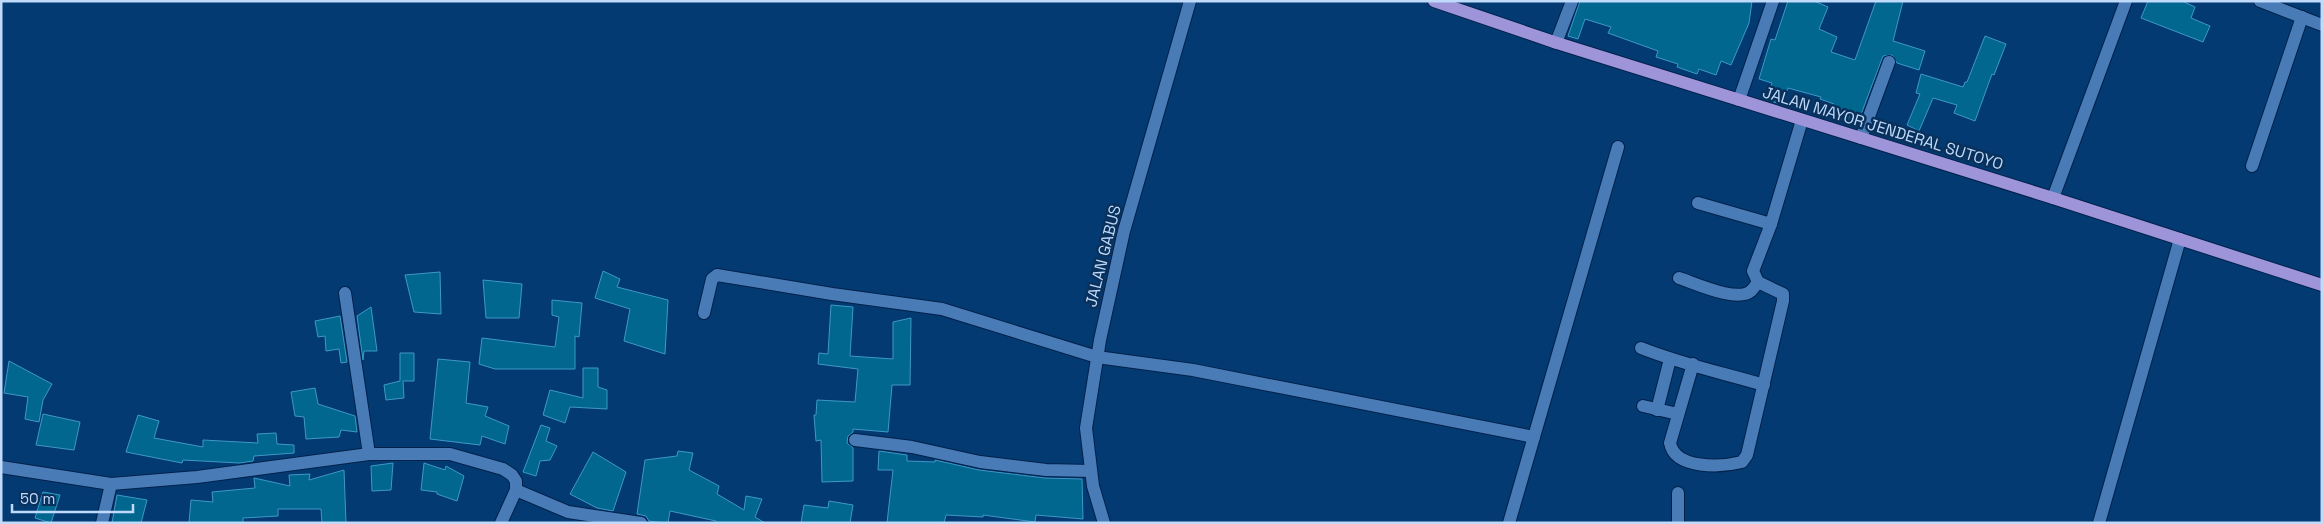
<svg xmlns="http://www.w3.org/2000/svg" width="2323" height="524" viewBox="0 0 2323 524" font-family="'Space Grotesk',sans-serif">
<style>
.building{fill:#01678f;stroke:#3e98c6}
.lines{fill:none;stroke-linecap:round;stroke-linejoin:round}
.minor-casing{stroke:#00214a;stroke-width:14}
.major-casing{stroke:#00214a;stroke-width:14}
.minor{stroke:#497bb7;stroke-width:12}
.major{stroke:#9e94d9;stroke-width:12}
.labels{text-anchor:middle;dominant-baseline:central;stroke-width:5;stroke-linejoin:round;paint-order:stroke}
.street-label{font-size:16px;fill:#bfdafb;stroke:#0a315b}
</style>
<rect width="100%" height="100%" fill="#043a72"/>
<g class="building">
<polygon points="1580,1 1752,1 1749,23 1731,65 1721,61 1716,75 1699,69 1697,74 1677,67 1678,64 1656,57 1658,51 1608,33 1611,27 1585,19 1578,39 1568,36"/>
<polygon points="1788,1 1814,1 1828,7 1819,29 1837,37 1831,52 1855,60 1876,1 1903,1 1893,41 1925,51 1919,70 1897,63 1892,55 1883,56 1857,125 1830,115 1834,104 1820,99 1821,97 1788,88 1784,105 1767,100 1772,83 1759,79 1771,39 1775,40"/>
<polygon points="2148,1 2182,1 2195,7 2191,18 2210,26 2203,42 2141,18"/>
<polygon points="1985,36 2006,44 1994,75 1992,74 1975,121 1954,113 1957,105 1933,98 1919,131 1907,125 1920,94 1916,93 1921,74 1963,87 1965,82 1967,82"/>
<polygon points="603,271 620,279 617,287 668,300 665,354 624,341 630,309 595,298"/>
<polygon points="440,272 441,314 414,312 405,275"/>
<polygon points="483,280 522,284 519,318 486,318"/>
<polygon points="552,300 582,303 579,337 575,336 575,369 495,369 479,364 482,338 555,347 559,317 552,315"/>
<polygon points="831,305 853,307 850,356 893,359 893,322 911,318 910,385 892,385 888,432 853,429 853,432 848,436 847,443 853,448 853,481 822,482 821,440 816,441 814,415 816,415 817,400 855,402 858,369 818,364 819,353 828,354"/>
<polygon points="371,307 377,351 364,351 363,360 357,316"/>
<polygon points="340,316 347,362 341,363 339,349 326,351 325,336 318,337 315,321"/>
<polygon points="400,353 414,353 414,381 403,381 404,398 386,400 384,385 400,381"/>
<polygon points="438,359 470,362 466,403 488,407 485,416 509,426 505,444 482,436 480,445 430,439"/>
<polygon points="9,361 52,384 43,400 39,422 25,419 28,397 4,393"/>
<polygon points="583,368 598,368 598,387 607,390 607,409 570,407 565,423 543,415 550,390 583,398"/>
<polygon points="315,388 318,404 355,416 357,432 341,430 339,437 306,439 304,417 295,416 291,392"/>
<polygon points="43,414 80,422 74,450 36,445"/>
<polygon points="138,415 159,421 154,438 203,447 203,440 258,443 257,434 276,433 277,444 294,445 294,453 254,456 253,461 239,463 183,460 182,463 126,452"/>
<polygon points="541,425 550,428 546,441 557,446 550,460 540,461 536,476 523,472"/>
<polygon points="678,451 693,453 689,470 719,486 717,494 744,510 746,496 762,499 755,517 765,523 715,523 716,521 670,511 668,523 665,523 649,521 646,516 637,514 645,460 677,456"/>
<polygon points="879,451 907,455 907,461 935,462 935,460 979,470 1045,478 1082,479 1083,519 1036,515 1035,522 983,515 983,517 946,515 944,523 887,523 893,470 878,470"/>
<polygon points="593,452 626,472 613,511 597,508 570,494"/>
<polygon points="393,463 391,490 372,491 371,466"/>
<polygon points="424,463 445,470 446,466 464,476 457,501 437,494 437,492 421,490"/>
<polygon points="344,470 346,523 322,523 321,509 278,509 278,516 243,518 243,523 189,523 191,500 213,502 212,492 255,488 254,478 290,486 289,475 310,474 309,480"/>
<polygon points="43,492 60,495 51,523 35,518"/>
<polygon points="117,495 147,500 141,523 112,523"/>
<polygon points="829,501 853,505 850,523 801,523 804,505 828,508"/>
</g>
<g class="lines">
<g class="minor-casing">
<g id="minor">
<polyline points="2260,1 2322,25"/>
<polyline points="1556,43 1572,1"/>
<polyline points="1739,100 1773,1"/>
<polyline points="1861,138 1889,62"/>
<polyline points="2252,166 2302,17"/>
<polyline points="2053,198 2126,1"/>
<polyline points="1698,203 1771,224"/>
<path d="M1679,278C1695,283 1737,303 1751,291C1753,289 1756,285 1758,282"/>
<polyline points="345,293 369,454"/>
<polyline points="704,313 712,279 717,275 832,294 942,309 1097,357 1193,370 1534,437"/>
<path d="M1641,348C1681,364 1723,373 1764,385"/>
<path d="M1693,364L1670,443C1675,470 1722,467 1742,462L1747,455L1783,301V294L1758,282L1753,271L1771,224L1802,120"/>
<polyline points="1643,406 1678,414"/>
<polyline points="1657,410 1670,359"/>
<polyline points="855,440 912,447 980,462 1046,470 1091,471"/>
<polyline points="1,467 111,484 197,477 369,454 450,454 503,469 512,475 516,481 516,490 501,523"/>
<polyline points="516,490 568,512 641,523"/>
<polyline points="1678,493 1678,523"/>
<polyline points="102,523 111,484"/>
<polyline points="1104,523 1093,486 1086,428 1100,340 1124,231 1190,1"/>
<polyline points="1509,523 1618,147"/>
<polyline points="2099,523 2180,239"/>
</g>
</g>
<g class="major-casing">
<polyline id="major" points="1434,1 1554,42 2053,198 2322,285"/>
</g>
<use href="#minor" class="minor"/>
<use href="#major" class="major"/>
</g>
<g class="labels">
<g class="street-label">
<text transform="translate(1883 128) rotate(17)">JALAN MAYOR JENDERAL SUTOYO</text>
<text transform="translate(1103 256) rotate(-76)">JALAN GABUS</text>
</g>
</g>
<rect width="2323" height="524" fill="none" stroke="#bfdafb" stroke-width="5"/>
<path d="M12 504v8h121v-8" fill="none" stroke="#bfdafb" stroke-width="2.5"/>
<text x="20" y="504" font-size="15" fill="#bfdafb" stroke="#0a315b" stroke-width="4" paint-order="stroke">50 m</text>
</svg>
